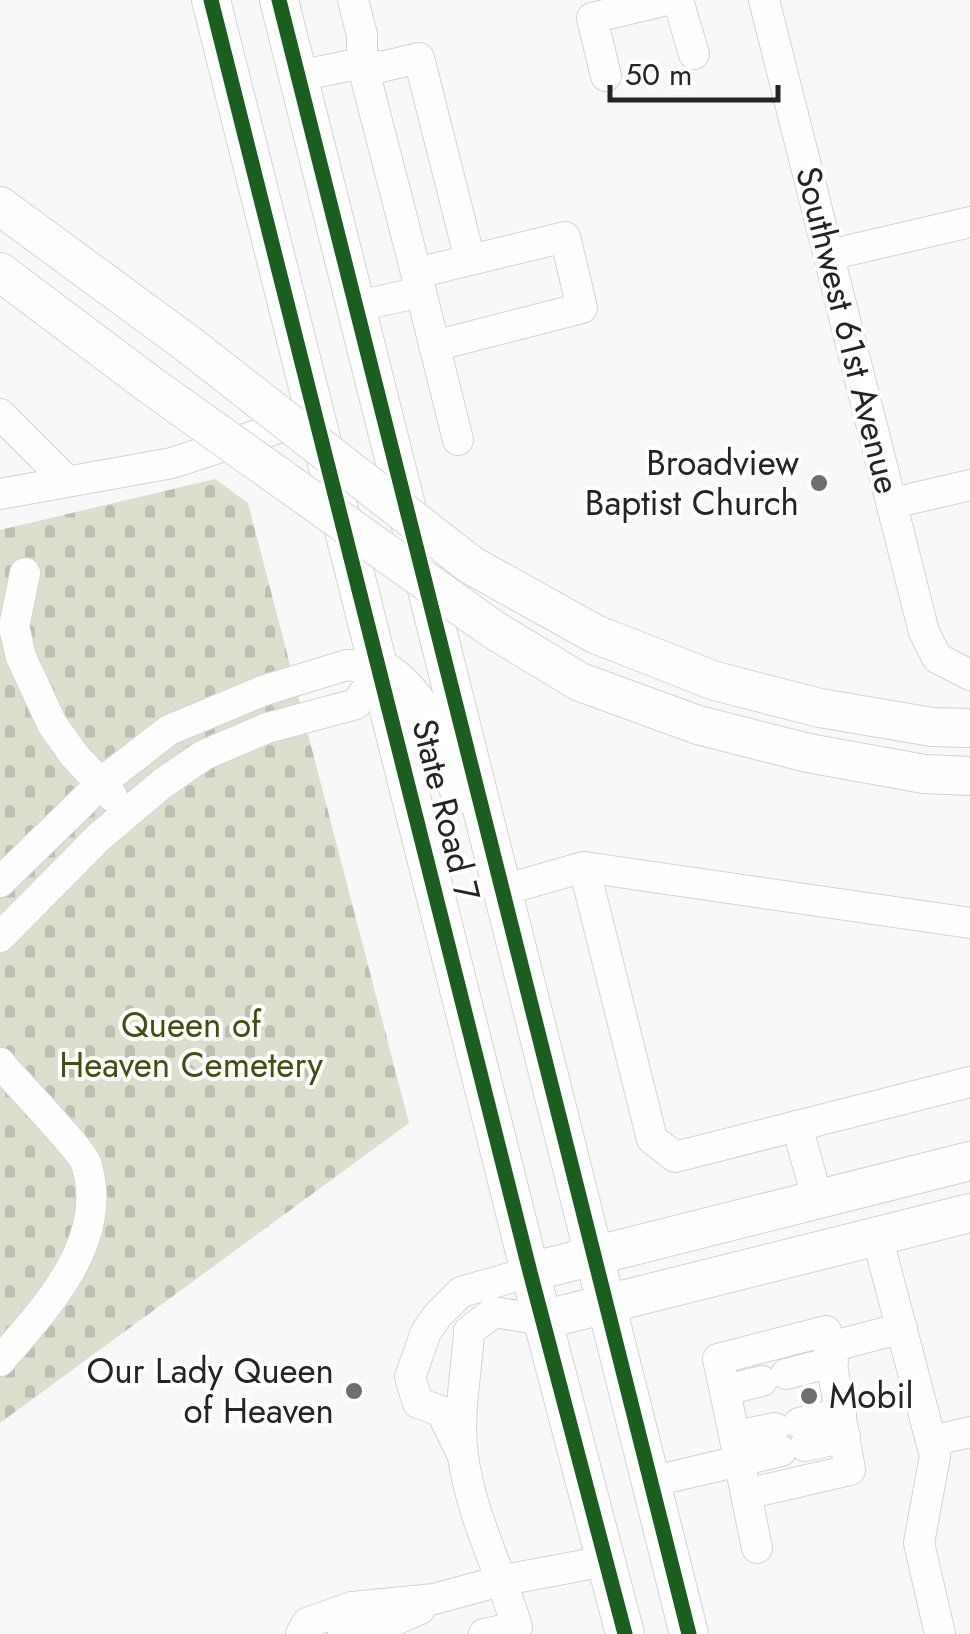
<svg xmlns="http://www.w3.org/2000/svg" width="970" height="1634" viewBox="0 0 970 1634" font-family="Jost,sans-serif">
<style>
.cemetery{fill:url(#cemetery-stones)}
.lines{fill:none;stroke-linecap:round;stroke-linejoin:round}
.minor-casing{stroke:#d2d3d4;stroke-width:32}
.major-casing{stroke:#d2d3d4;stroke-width:40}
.minor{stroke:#fefefe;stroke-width:30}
.major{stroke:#fefefe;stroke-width:38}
.major-bridge-casing{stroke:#d2d3d4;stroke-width:40;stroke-linecap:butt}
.major-bridge{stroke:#fefefe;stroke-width:38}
.cycleway-casing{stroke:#fff;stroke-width:21}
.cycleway{stroke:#1b5e20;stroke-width:15}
.poi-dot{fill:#6e6e6f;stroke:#fff;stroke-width:4}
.labels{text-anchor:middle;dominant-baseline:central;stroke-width:8;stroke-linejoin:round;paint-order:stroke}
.street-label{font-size:35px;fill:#232425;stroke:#fff}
.poi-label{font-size:35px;fill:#232425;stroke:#fff;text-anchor:end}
.park-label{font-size:35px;fill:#444e13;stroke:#fff}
</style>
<defs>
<pattern id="cemetery-stones" width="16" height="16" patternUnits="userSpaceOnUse" patternTransform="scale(2.5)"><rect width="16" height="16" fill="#dbe0ce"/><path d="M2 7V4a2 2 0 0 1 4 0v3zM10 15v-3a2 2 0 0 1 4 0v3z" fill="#bcc0b1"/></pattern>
</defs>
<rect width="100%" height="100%" fill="#f8f8f9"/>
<polygon class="cemetery" points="215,479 248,503 409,1123 0,1423 0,530"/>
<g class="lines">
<g class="minor-casing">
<g id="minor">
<polyline points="353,0 362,35 362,63 420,288"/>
<polyline points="678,0 694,54"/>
<polyline points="764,0 924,632 937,658 970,675"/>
<polyline points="298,76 362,63 381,67 419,58 470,260"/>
<polyline points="606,76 592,18 667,0"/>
<polyline points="829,255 970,222"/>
<polyline points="417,273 565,237 582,308 434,346"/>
<polyline points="358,306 421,292 458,440"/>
<polyline points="0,414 67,481"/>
<polyline points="0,494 172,463 309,418"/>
<polyline points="893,503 970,485"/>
<polyline points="25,573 14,627 21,657 52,724 74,755 112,796"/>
<polyline points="584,867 652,1139 675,1157 797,1126"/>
<polyline points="0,882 107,778 169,730 265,690 347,665 381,669 356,704 267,728 204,755 163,783 99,837 0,937"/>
<polyline points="503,890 584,867 970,923"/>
<path d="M0,1063C15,1081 80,1148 86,1163C111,1241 45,1308 0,1361"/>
<polyline points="818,1201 797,1126 970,1082"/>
<polyline points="877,1236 935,1456 919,1543 940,1634"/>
<polyline points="830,1347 902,1328"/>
<polyline points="786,1374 833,1362"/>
<polyline points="725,1390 762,1381"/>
<polyline points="799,1423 841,1413"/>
<polyline points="735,1436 775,1428"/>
<polyline points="931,1441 970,1432"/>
<polyline points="805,1446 845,1437"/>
<polyline points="460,1450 441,1411 418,1403 410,1377 426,1332 437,1316 461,1292 530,1272"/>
<polyline points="650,1482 781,1451"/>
<path d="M746,1494L850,1470L826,1331L718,1359C732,1422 744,1485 757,1548"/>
<polyline points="301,1634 307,1623 352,1607 434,1599 504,1580 606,1561"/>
<polyline points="343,1634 388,1623 420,1609"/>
<path d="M484,1634L517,1627C500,1569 471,1516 463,1456C457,1416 467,1371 469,1331L494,1312L542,1320"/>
</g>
</g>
<g class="major-casing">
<g id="major">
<polyline points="211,0 530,1272 625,1634"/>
<polyline points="279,0 689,1634"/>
<polyline points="0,206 188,344"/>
<polyline points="0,272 149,384"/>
<polyline points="471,565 595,634 715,681 820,708 932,727 970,728"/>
<polyline points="494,630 580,682 698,725 808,753 924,774 970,776"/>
<path d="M381,669C426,696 440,748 461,794"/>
<polyline points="530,1272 970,1161"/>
<polyline points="542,1320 970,1213"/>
</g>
</g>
<use href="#minor" class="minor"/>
<use href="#major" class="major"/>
<g class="major-bridge-casing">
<g id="major-bridge">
<polyline points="188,344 471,565"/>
<polyline points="149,384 494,630"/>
</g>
</g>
<use href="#major-bridge" class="major-bridge"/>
<g class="cycleway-casing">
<g id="cycleway">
<polyline points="211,0 530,1272 625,1634"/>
<polyline points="279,0 689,1634"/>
</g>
</g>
<use href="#cycleway" class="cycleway"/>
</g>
<g class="poi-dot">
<circle cx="819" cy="483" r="10"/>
<circle cx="354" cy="1391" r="10"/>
<circle cx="809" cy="1396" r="10"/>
</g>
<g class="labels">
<g class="street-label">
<text transform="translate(848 330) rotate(76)">Southwest 61st Avenue</text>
<text transform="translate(446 810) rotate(76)">State Road 7</text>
</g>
<g class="poi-label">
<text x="799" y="463">Broadview<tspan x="799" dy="40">Baptist Church</tspan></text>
<text x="334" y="1371">Our Lady Queen<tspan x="334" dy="40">of Heaven</tspan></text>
<text x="829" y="1396" text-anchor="start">Mobil</text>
</g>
<g class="park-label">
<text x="191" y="1025">Queen of<tspan x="191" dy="40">Heaven Cemetery</tspan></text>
</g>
</g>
<path d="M610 85v15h168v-15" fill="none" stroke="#232425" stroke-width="5"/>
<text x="625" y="85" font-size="30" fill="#232425" stroke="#ffffff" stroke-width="8" paint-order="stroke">50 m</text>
</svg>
